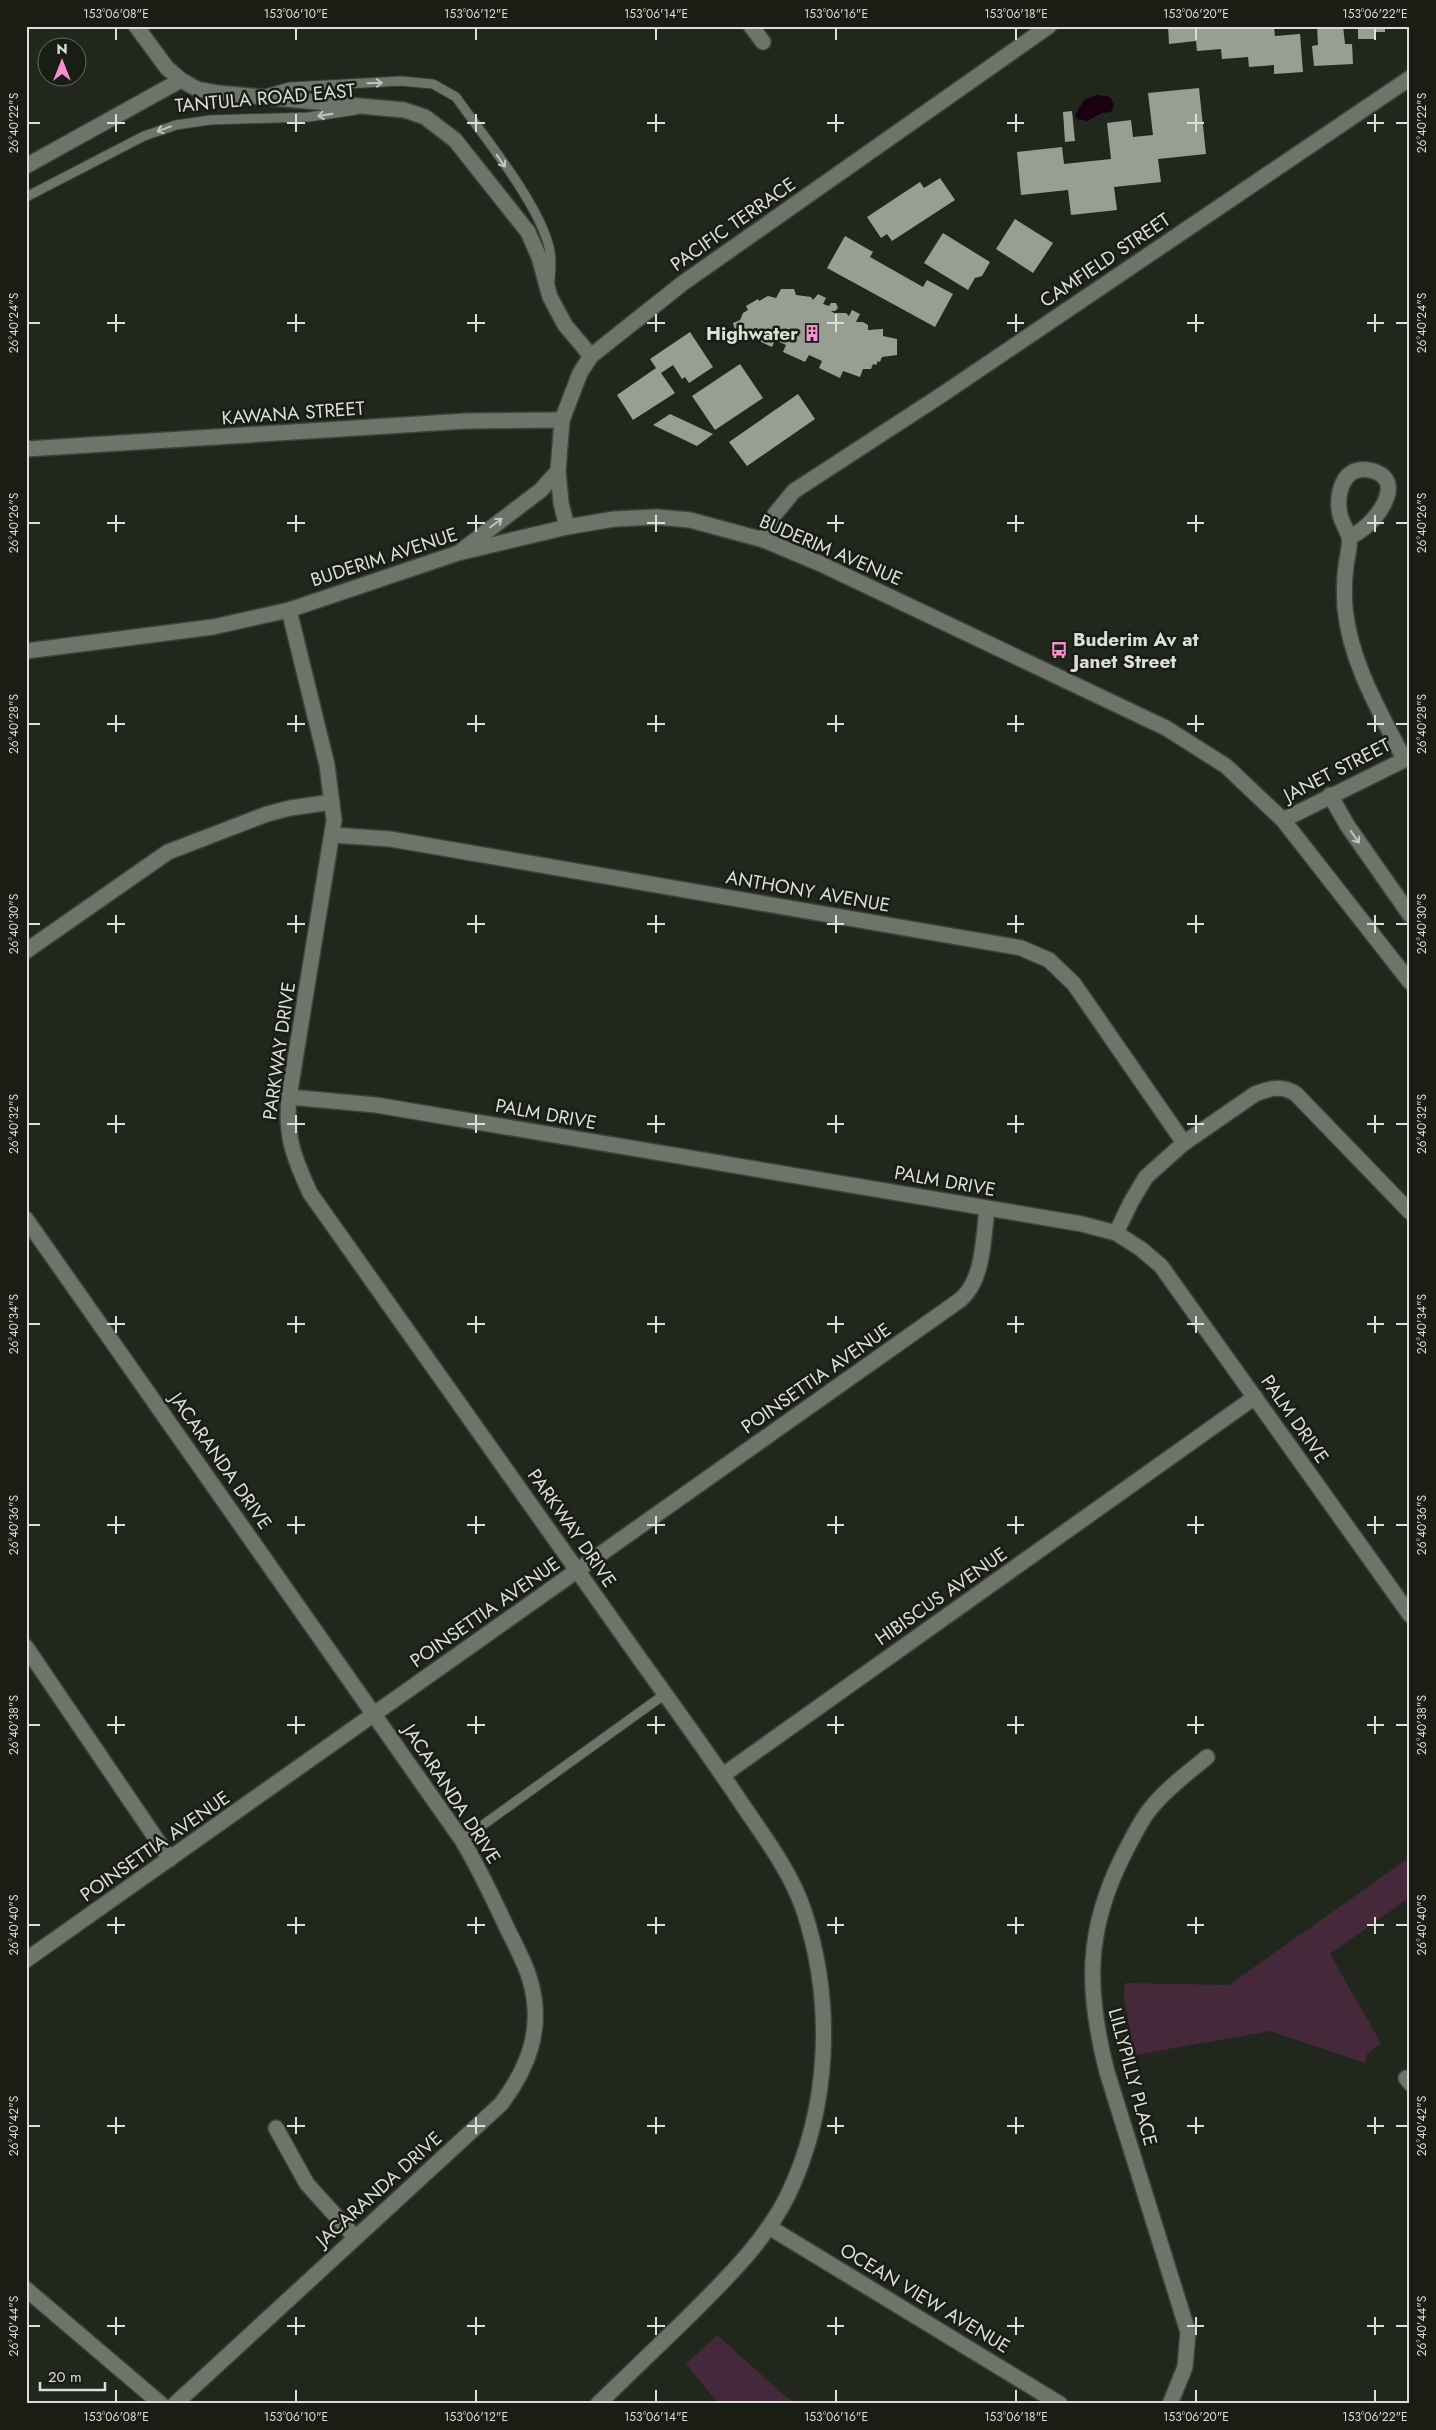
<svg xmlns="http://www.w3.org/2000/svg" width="1436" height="2430" viewBox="0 0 1436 2430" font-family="Jost,sans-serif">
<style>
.green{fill:#45283a}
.water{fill:#190111}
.building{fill:#989e92}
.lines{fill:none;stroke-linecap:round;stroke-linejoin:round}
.lane-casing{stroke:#3e423a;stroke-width:11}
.street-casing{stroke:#3e423a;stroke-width:18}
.secondary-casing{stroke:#3e423a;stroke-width:18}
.lane{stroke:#6e7469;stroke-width:9}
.street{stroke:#6e7469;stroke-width:15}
.secondary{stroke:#6e7469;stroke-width:15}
.oneway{stroke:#c0c4bc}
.ticks{fill:none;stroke:#dbdfd8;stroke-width:2}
.labels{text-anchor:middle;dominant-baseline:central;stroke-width:5;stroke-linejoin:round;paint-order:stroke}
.street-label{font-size:19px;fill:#dbdfd8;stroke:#191d14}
.poi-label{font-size:19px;font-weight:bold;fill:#dbdfd8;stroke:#191d14;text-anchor:end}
.neatline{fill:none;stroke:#dbdfd8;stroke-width:2}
.ticks-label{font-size:12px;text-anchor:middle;fill:#dbdfd8}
</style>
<rect width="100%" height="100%" fill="#22271e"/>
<g class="green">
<polygon points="1410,1857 1410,1897 1330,1954 1381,2043 1367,2054 1365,2063 1270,2031 1135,2055 1124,1999 1125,1983 1229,1985"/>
<polygon points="717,2335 784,2395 798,2404 719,2404 686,2364"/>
</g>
<polygon class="water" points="1097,95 1110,97 1114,104 1111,112 1102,113 1087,121 1077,119 1075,115 1084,100"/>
<g class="building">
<polygon points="1168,26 1247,26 1247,29 1274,27 1275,36 1300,34 1303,72 1274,74 1274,65 1249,67 1248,57 1222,59 1221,49 1197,51 1196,41 1169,44"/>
<polygon points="1317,26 1343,26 1345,44 1352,44 1353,64 1314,66 1312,46 1318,45"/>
<polygon points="1358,26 1385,26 1385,32 1375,32 1376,39 1358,39"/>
<polygon points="1199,88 1206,154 1158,159 1161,182 1114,187 1117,210 1071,215 1068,190 1021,195 1017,152 1062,147 1064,164 1111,159 1107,123 1131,120 1133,137 1153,135 1148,93"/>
<polygon points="1072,111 1075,141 1065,142 1063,112"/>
<polygon points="940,178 955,200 892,241 887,234 881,238 867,217 920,182 924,188"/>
<polygon points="1015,219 1053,243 1033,273 996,249"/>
<polygon points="943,233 990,262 982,276 975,278 968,290 924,263"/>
<polygon points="845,236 873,252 870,257 923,287 927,280 953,294 935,327 827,268"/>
<polygon points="781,289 794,289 796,295 811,297 813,300 818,294 826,298 823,304 829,306 831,303 836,303 838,308 835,311 831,311 834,313 846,313 849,316 852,310 860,314 856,322 863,322 868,325 868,330 883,329 883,336 897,339 897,355 882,357 880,362 878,361 876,365 873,364 871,369 863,369 860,377 843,371 840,378 819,368 822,361 809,355 805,362 783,352 786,345 775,340 772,347 735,330 733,323 740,320 743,313 748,310 746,306 758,299 759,301 768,296 776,298"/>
<polygon points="690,332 713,367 689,383 685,377 682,379 673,365 661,373 675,393 633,420 617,395 656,368 650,359"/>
<polygon points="740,364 763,398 715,430 692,396"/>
<polygon points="798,394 815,419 747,466 729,442"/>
<polygon points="670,414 713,434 697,446 653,425"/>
</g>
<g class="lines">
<g class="lane-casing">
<g id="lane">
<path d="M265,94L289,87L401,81L433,84L456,97C484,137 534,197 548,243C552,255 551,268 550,281"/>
<polyline points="26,197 144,136 176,125 210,120 309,117 356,110"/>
<polyline points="462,1840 665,1694"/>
</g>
</g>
<g class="street-casing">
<g id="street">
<polyline points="136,26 167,68 181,80"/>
<polyline points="751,26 763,42"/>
<polyline points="26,166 181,80 197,89 218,93 404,110 425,117 455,140 528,232 539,257 550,297 565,325 591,356"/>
<polyline points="26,449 466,421 562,420"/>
<path d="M1349,537C1373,529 1412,478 1369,470C1342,465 1336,495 1340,515C1342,522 1346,529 1349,536C1351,544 1347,557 1346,566C1344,580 1344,594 1345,608C1350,662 1380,712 1404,759"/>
<polyline points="764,540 775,514 794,491 943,394 1410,78"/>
<path d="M289,610L327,765L334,820L289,1097C285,1136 294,1158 310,1193C421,1349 531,1506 642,1662C676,1709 710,1756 742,1804C765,1838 791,1872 804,1911C834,2003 830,2107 788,2195C764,2243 725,2280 687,2318C658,2346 628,2375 598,2404"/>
<polyline points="1330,795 1347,825 1410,915"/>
<polyline points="1283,820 1410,757"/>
<polyline points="333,835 390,839 1021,948 1049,960 1074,984 1184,1143"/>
<polyline points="26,951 168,852 267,814 290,808 332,802"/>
<polyline points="289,1097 376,1105 1082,1224 1116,1233 1141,1249 1161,1266 1410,1615"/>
<path d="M26,1219L462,1840C479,1868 493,1898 507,1928C515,1945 525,1962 530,1980C544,2027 529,2067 501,2104L175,2404"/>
<path d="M1116,1233L1131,1202L1146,1177L1184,1143L1255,1094C1270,1088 1282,1085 1296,1094L1410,1212"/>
<polyline points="26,1647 170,1859"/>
<polyline points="723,1775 1255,1397"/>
<path d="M26,1960L960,1300C984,1280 983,1239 987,1209"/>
<polyline points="1406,2078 1410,2083"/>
<polyline points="276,2128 307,2184 355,2237"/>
<polyline points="769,2227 1060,2404"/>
<polyline points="26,2289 161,2404"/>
<path d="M1170,2404L1185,2367L1188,2332L1107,2072C1086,1991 1085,1930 1124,1854C1132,1839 1140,1821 1151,1808C1167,1788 1188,1773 1207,1757"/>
</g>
</g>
<g class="secondary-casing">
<g id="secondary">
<polyline points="567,527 561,503 558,471 562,420 580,373 591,356 683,283 1049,26"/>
<polyline points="461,551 541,490 558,471"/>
<polyline points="26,651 213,627 289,610 458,553 567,527 614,519 657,517 690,520 764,540 821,564 1166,728 1226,766 1283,820 1410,982"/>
</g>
</g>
<use href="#lane" class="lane"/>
<use href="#street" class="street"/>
<use href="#secondary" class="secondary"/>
</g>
<defs><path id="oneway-shaft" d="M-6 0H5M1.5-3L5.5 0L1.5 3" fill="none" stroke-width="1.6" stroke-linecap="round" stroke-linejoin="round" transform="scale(1.25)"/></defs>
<g class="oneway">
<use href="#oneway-shaft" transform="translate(375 83) rotate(-2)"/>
<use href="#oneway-shaft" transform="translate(325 115) rotate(171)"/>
<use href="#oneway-shaft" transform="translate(164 129) rotate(160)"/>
<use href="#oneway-shaft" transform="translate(501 161) rotate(55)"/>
<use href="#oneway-shaft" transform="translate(496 523) rotate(-37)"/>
<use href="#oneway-shaft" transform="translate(1355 837) rotate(55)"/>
</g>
<path class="ticks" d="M116,28V40M296,28V40M476,28V40M656,28V40M836,28V40M1016,28V40M1196,28V40M1375,28V40M116,114V132M296,114V132M476,114V132M656,114V132M836,114V132M1016,114V132M1196,114V132M1375,114V132M28,123H40M107,123H125M287,123H305M467,123H485M647,123H665M827,123H844M1007,123H1024M1187,123H1204M1367,123H1384M1396,123H1408M116,314V332M296,314V332M476,314V332M656,314V332M836,314V332M1016,314V332M1196,314V332M1375,314V332M28,323H40M107,323H125M287,323H305M467,323H485M647,323H665M827,323H844M1007,323H1024M1187,323H1204M1367,323H1384M1396,323H1408M116,515V532M296,515V532M476,515V532M656,515V532M836,515V532M1016,515V532M1196,515V532M1375,515V532M28,523H40M107,523H125M287,523H305M467,523H485M647,523H665M827,523H844M1007,523H1024M1187,523H1204M1367,523H1384M1396,523H1408M116,715V732M296,715V732M476,715V732M656,715V732M836,715V732M1016,715V732M1196,715V732M1375,715V732M28,724H40M107,724H125M287,724H305M467,724H485M647,724H665M827,724H844M1007,724H1024M1187,724H1204M1367,724H1384M1396,724H1408M116,915V933M296,915V933M476,915V933M656,915V933M836,915V933M1016,915V933M1196,915V933M1375,915V933M28,924H40M107,924H125M287,924H305M467,924H485M647,924H665M827,924H844M1007,924H1024M1187,924H1204M1367,924H1384M1396,924H1408M116,1115V1133M296,1115V1133M476,1115V1133M656,1115V1133M836,1115V1133M1016,1115V1133M1196,1115V1133M1375,1115V1133M28,1124H40M107,1124H125M287,1124H305M467,1124H485M647,1124H665M827,1124H844M1007,1124H1024M1187,1124H1204M1367,1124H1384M1396,1124H1408M116,1316V1333M296,1316V1333M476,1316V1333M656,1316V1333M836,1316V1333M1016,1316V1333M1196,1316V1333M1375,1316V1333M28,1324H40M107,1324H125M287,1324H305M467,1324H485M647,1324H665M827,1324H844M1007,1324H1024M1187,1324H1204M1367,1324H1384M1396,1324H1408M116,1516V1534M296,1516V1534M476,1516V1534M656,1516V1534M836,1516V1534M1016,1516V1534M1196,1516V1534M1375,1516V1534M28,1525H40M107,1525H125M287,1525H305M467,1525H485M647,1525H665M827,1525H844M1007,1525H1024M1187,1525H1204M1367,1525H1384M1396,1525H1408M116,1716V1734M296,1716V1734M476,1716V1734M656,1716V1734M836,1716V1734M1016,1716V1734M1196,1716V1734M1375,1716V1734M28,1725H40M107,1725H125M287,1725H305M467,1725H485M647,1725H665M827,1725H844M1007,1725H1024M1187,1725H1204M1367,1725H1384M1396,1725H1408M116,1917V1934M296,1917V1934M476,1917V1934M656,1917V1934M836,1917V1934M1016,1917V1934M1196,1917V1934M1375,1917V1934M28,1925H40M107,1925H125M287,1925H305M467,1925H485M647,1925H665M827,1925H844M1007,1925H1024M1187,1925H1204M1367,1925H1384M1396,1925H1408M116,2117V2134M296,2117V2134M476,2117V2134M656,2117V2134M836,2117V2134M1016,2117V2134M1196,2117V2134M1375,2117V2134M28,2126H40M107,2126H125M287,2126H305M467,2126H485M647,2126H665M827,2126H844M1007,2126H1024M1187,2126H1204M1367,2126H1384M1396,2126H1408M116,2317V2335M296,2317V2335M476,2317V2335M656,2317V2335M836,2317V2335M1016,2317V2335M1196,2317V2335M1375,2317V2335M28,2326H40M107,2326H125M287,2326H305M467,2326H485M647,2326H665M827,2326H844M1007,2326H1024M1187,2326H1204M1367,2326H1384M1396,2326H1408M116,2390V2402M296,2390V2402M476,2390V2402M656,2390V2402M836,2390V2402M1016,2390V2402M1196,2390V2402M1375,2390V2402"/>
<defs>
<g id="building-bare" transform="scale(1.35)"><path d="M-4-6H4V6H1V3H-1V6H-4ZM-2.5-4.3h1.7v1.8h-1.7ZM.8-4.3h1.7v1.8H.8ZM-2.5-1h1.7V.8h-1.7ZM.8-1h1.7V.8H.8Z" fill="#f690d0" stroke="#191d14" stroke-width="2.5" paint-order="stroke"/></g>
<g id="bus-bare" transform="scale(1.35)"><path d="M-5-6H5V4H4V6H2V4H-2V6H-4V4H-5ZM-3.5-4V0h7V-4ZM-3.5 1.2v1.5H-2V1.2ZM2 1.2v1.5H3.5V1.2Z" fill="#f690d0" stroke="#191d14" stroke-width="2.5" paint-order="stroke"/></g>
</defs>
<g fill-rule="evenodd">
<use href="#building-bare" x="812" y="333"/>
<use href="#bus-bare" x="1059" y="650"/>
</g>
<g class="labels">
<g class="street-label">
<text transform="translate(265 98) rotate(-5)">TANTULA ROAD EAST</text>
<text transform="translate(733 224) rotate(-35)">PACIFIC TERRACE</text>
<text transform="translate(1105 260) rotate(-34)">CAMFIELD STREET</text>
<text transform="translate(293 413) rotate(-4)">KAWANA STREET</text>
<text transform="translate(831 550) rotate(23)">BUDERIM AVENUE</text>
<text transform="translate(384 557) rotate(-18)">BUDERIM AVENUE</text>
<text transform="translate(1337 770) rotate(-27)">JANET STREET</text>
<text transform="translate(808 891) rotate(10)">ANTHONY AVENUE</text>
<text transform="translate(279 1051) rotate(-82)">PARKWAY DRIVE</text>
<text transform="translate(546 1114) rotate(10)">PALM DRIVE</text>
<text transform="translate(945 1181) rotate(10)">PALM DRIVE</text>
<text transform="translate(816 1378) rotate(-35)">POINSETTIA AVENUE</text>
<text transform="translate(1295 1419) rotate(55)">PALM DRIVE</text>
<text transform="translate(221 1461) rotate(55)">JACARANDA DRIVE</text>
<text transform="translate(572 1528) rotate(55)">PARKWAY DRIVE</text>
<text transform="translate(941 1596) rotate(-35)">HIBISCUS AVENUE</text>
<text transform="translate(485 1612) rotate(-35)">POINSETTIA AVENUE</text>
<text transform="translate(452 1794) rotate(57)">JACARANDA DRIVE</text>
<text transform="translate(155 1846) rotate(-35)">POINSETTIA AVENUE</text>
<text transform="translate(1133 2077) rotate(75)">LILLYPILLY PLACE</text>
<text transform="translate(379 2189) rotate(-42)">JACARANDA DRIVE</text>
<text transform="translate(925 2298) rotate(31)">OCEAN VIEW AVENUE</text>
</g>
<g class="poi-label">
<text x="798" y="333">Highwater</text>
<text x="1073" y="639" text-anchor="start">Buderim Av at<tspan x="1073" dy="22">Janet Street</tspan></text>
</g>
</g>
<rect width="1436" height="2430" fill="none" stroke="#191d14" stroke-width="55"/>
<g transform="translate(62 62)"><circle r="24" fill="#191d14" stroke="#676b62"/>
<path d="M0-4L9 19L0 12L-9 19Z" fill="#f690d0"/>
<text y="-8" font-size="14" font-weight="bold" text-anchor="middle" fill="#dbdfd8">N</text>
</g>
<path d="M40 2382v8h65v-8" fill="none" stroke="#dbdfd8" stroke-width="2.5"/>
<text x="48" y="2382" font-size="15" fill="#dbdfd8" stroke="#191d14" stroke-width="4" paint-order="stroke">20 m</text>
<rect x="28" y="28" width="1380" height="2374" class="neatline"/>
<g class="ticks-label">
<text x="116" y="18">153°06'08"E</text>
<text x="296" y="18">153°06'10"E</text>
<text x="476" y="18">153°06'12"E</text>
<text x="656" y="18">153°06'14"E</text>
<text x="836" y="18">153°06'16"E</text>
<text x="1016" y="18">153°06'18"E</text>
<text x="1196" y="18">153°06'20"E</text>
<text x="1375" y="18">153°06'22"E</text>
<text transform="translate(14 123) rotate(-90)" y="4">26°40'22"S</text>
<text transform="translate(1422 123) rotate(-90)" y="4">26°40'22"S</text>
<text transform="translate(14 323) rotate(-90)" y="4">26°40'24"S</text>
<text transform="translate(1422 323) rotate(-90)" y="4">26°40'24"S</text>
<text transform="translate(14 523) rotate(-90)" y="4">26°40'26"S</text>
<text transform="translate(1422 523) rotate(-90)" y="4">26°40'26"S</text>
<text transform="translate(14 724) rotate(-90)" y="4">26°40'28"S</text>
<text transform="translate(1422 724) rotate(-90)" y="4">26°40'28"S</text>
<text transform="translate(14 924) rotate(-90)" y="4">26°40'30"S</text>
<text transform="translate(1422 924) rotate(-90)" y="4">26°40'30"S</text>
<text transform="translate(14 1124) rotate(-90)" y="4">26°40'32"S</text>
<text transform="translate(1422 1124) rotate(-90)" y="4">26°40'32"S</text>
<text transform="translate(14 1324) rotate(-90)" y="4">26°40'34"S</text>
<text transform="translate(1422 1324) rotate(-90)" y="4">26°40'34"S</text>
<text transform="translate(14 1525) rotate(-90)" y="4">26°40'36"S</text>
<text transform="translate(1422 1525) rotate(-90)" y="4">26°40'36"S</text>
<text transform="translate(14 1725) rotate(-90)" y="4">26°40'38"S</text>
<text transform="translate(1422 1725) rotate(-90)" y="4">26°40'38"S</text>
<text transform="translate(14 1925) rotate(-90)" y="4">26°40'40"S</text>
<text transform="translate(1422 1925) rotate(-90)" y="4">26°40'40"S</text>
<text transform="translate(14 2126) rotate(-90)" y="4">26°40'42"S</text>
<text transform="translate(1422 2126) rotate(-90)" y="4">26°40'42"S</text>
<text transform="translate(14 2326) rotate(-90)" y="4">26°40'44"S</text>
<text transform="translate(1422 2326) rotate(-90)" y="4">26°40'44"S</text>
<text x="116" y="2421">153°06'08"E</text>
<text x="296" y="2421">153°06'10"E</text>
<text x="476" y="2421">153°06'12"E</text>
<text x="656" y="2421">153°06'14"E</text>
<text x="836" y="2421">153°06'16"E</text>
<text x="1016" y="2421">153°06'18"E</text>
<text x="1196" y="2421">153°06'20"E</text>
<text x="1375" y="2421">153°06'22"E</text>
</g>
</svg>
